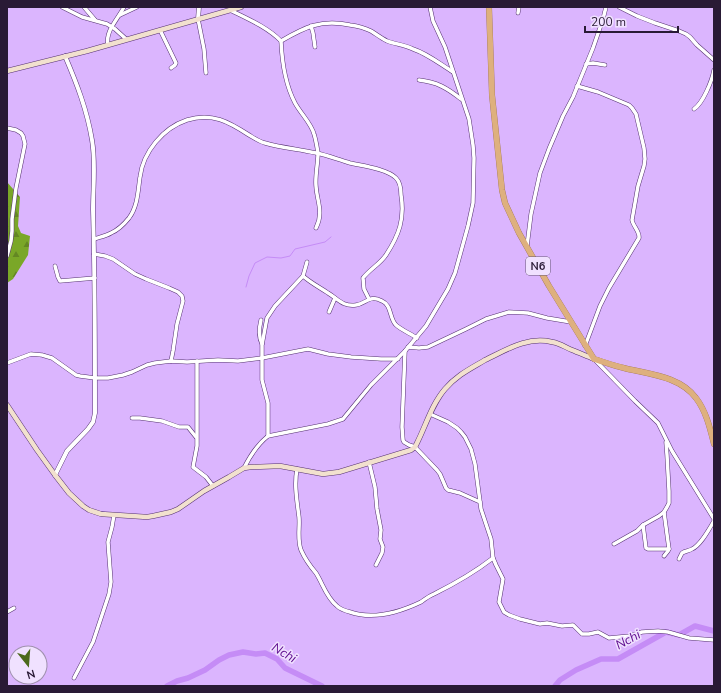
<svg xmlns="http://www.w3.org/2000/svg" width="721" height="693" viewBox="0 0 721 693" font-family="'Nunito Sans',sans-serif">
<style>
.forest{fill:url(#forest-firs)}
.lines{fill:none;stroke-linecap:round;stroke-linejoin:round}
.stream{stroke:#c58cf6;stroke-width:1}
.river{stroke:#c58cf6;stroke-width:5.5}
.minor-casing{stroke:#553271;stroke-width:4.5}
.tertiary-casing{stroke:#553271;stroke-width:5}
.secondary-casing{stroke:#553271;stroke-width:5.5}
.trunk-casing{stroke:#996e4f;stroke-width:6}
.minor{stroke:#fff;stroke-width:3.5}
.tertiary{stroke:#fff;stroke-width:4}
.secondary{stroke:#f2e1ce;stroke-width:4.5}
.trunk{stroke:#deb07e;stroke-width:5.5}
.labels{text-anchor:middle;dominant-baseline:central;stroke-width:3;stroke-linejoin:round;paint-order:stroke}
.shield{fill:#f0e1ff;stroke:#655672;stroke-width:1}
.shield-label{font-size:11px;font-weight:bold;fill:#291a35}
.water-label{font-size:13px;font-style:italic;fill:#621192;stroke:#f0e1ff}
</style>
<defs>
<pattern id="forest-firs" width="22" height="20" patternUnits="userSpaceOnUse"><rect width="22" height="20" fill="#7aa728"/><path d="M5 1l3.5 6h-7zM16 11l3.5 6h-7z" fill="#648723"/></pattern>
</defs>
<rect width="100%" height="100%" fill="#dbb5fe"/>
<polygon class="forest" points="7,182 20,197 18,226 21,233 30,236 28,255 13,279 7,283"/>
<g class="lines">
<polyline class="stream" points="246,287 249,276 255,263 267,257 281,258 290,256 295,249 325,242 331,237"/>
<g class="river">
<polyline points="167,686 177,681 188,678 205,670 219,660 229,655 243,652 256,654 265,653 277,659 285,668 322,686"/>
<polyline points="555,686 560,680 576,670 601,659 618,659 666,632 679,635 695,626 714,631"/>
</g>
<g class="minor-casing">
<g id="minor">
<polyline points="62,7 82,17 107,24 112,27 115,29 126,39"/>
<polyline points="84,7 95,20"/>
<polyline points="619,7 637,16 655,23 679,31 686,34 690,37 697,45 714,60"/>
<path d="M230,10C248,19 267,27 281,41C282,63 285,84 295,103C301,114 311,123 314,134C316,140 317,147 318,153C318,164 315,175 316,186C317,202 324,212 316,228"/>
<polyline points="518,13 519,7"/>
<polyline points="120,15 137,7"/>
<polyline points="198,19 204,49 206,73"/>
<polyline points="311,26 313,33 315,47"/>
<polyline points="160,30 176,63 175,65 171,68"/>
<path d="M281,41C305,27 321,19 350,25C357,26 365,28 371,31C376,34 381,38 387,41C395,44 405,45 413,49C428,54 440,64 453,72"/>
<path d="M108,45C105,31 118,19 124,7"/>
<polyline points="586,64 593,63 605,65"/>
<path d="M419,80C437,82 447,88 461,99"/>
<path d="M577,86L598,92L629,105L632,108L636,114L644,148L645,159L644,166L638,186L632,220C633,226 640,232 639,238L609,288L600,306L585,346"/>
<path d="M694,109C703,103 712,81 714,70"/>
<polyline points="7,128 16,130 21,133 23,136 25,144 16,188 12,219 12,231 11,241 7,256"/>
<path d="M94,239C100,237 106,236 111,233C118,230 125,223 129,218C138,206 138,190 140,177C143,152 163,128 187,120C212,112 229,122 249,135C254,138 260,142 265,143C282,148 299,149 316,153C327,155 339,160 350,163C363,166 387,169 396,178C400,182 401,189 401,195C405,219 399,235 386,255C380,264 370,269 363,278L364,289L369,299"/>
<polyline points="527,246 531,214 540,173 549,149 563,116 573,97 593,48 603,19 606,7"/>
<polyline points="94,254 105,256 113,259 135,274 146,279 169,288 178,292 182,296 183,301 177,324 173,351 171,361"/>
<polyline points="55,266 58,277 60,281 95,278"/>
<path d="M303,276C311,283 319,287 328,293C338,299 343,307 356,305C366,304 369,294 382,301C392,305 389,318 396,325C400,329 411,334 417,338"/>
<polyline points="329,312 335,298"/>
<path d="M261,320C259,328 258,336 262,344"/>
<polyline points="408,347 419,348 428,347 466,329 486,319 509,312 528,313 547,318 571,322"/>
<polyline points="405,351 402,427 403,440 404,442 409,445 415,447 437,470 440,474 446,488 448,490 460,493 480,502"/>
<polyline points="595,360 635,401 658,423 672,451 714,519"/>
<polyline points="197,361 197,446 193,467 206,477 213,486"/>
<polyline points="7,363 31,354 42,355 52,358 76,375 80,376 95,378 108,378 123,375 132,372 147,365 155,363 171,361 187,362 218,360 238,361 262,358 308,349 328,354 351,357 381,359 398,359"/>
<polyline points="430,414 448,422 457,428 461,432 465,437 471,449 475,464 481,509 491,539 493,558 496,565 503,579 499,602 504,612 509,615 520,619 540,624 547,623 562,626 573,625 582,634 589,634 598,632 609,638 630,636 642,632 658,631 668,632 689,638 714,640"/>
<polyline points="132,418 140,418 162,421 179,427 188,427 196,437"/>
<polyline points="268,436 268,403 262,380 262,345 266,323 267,318 275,306 303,276 307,262"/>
<polyline points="369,462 375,487 377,509 381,530 380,539 383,547 382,553 376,565"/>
<path d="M244,468C250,456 258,444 268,436L328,424L343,419L371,385L405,351L426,326L448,289L455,273L468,226L473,203L474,158L473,145L469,119L445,47L433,21L430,7"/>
<path d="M297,469C294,485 297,501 299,517C300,528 297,539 301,550C305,559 310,566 316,573C323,584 326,597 337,606C340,609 346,611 350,612C373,620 400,612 421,602C425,599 429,596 434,594C454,584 475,572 493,558"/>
<polyline points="643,525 646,548 648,549 669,549"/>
<polyline points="614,544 637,531 643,525 659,516 664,512 667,507 669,503 669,491 667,455 666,442"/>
<polyline points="664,556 668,551 669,549 664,512"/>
<path d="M679,559L682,553C685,551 689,551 692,549C701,545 709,529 714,521"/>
<polyline points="7,612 14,608"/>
<polyline points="74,678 93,642 109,594 111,582 108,542 112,527 114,515"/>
</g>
</g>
<g class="tertiary-casing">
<g id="tertiary">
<polyline points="198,19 199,7"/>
<path d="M55,475L67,451L88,429L93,422L95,413C95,345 95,278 93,210C93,187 96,163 92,140C87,110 77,84 65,56"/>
</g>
</g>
<g class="secondary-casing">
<g id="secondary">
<polyline points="7,71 87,51 241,7"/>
<path d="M7,405L37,450L55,475L69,493L83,506L89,510L101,514L147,517L153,516L171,512L178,509L204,491L229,477L244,468L251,467L280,466L323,474L339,472L411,450L415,447L417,443C426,425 432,404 445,389C457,375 470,369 485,360C506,350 527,336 552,342C559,343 565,347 572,350C579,353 587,356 594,359"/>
</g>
</g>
<g class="trunk-casing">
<path id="trunk" d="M489,7L492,95L502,190L505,203L519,233L549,286L594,359C604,362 614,366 624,368C648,374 680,376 696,398C706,411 710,428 714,444"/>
</g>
<use href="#minor" class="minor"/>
<use href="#tertiary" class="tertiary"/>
<use href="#secondary" class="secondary"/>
<use href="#trunk" class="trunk"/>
</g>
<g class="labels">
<rect class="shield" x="526" y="257" width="24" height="18" rx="3"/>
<g class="shield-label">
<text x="538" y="266">N6</text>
</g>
<g class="water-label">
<text transform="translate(628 640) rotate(-28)">Nchi</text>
<text transform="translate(284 653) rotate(31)">Nchi</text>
</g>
</g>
<rect width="721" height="693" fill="none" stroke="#291a35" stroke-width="16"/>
<g transform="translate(28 665) rotate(163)"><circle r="19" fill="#f0e1ff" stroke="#a091ae"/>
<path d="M0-3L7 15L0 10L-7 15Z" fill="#4c691c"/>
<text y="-6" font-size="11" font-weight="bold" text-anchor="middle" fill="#291a35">N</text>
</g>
<path d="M585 26v6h93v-6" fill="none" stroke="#291a35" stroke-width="2"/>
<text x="591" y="26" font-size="12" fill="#291a35" stroke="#f0e1ff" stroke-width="3" paint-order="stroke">200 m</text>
</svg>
